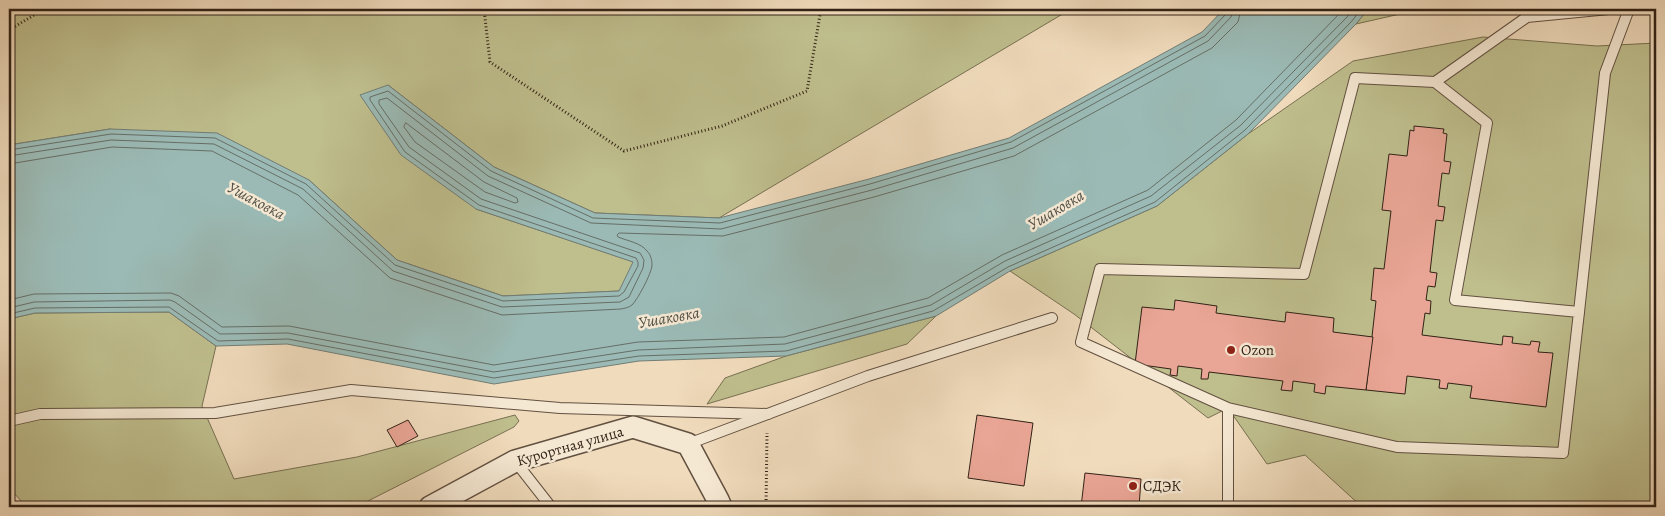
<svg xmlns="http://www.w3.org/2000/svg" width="1665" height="516" viewBox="0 0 1665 516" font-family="Alegreya,serif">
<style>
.green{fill:#bfbe8d;stroke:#787052}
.water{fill:#9bbab5;stroke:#717d75}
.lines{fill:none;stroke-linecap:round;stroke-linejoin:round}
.shore{stroke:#666e66;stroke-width:1}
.building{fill:#e9a595;stroke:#322216}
.service-casing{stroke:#625040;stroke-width:12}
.minor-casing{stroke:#625040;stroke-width:24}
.path{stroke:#322216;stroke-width:3;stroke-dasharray:1 2.5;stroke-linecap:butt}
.service{stroke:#f5e8d3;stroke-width:10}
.minor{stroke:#f5e8d3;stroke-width:21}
.poi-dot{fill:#8f2418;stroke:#f5e8d3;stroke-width:2}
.labels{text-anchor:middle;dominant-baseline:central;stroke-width:5;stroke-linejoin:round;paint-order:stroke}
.poi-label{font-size:15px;fill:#322216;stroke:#f5e8d3;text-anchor:start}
.street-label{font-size:15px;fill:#322216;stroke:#f5e8d3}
.water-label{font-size:16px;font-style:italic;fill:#525046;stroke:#f5e8d3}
</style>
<rect width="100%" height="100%" fill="#f0dbbc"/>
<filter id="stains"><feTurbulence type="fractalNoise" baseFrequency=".004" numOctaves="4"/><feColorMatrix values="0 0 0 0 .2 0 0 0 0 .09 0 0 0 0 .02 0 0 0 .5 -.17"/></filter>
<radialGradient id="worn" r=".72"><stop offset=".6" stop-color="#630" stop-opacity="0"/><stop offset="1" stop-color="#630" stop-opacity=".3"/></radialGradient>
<g class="green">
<polygon points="9,9 1071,9 719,218 595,213 494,167 388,85 476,209 634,262 620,291 503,296 397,260 309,180 110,129 9,145"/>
<polygon points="1368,9 1422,9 1356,24"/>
<polygon points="1483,37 1597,46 1656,43 1656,507 1362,507 1305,455 1267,464 1228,408 1208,418 1074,314 1010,271 1157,206 1248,134 1353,61"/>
<polygon points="169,312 216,346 202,406 234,479 357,457 515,415 519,421 514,427 368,501 353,507 27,507 9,488 9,319 35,313"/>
<polygon points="936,316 907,344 707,404 725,378 786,356"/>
</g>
<polygon class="water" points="1224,9 1368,9 1356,24 1248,134 1157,206 1010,271 936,316 786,356 639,361 494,384 287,344 216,346 169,312 35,313 9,319 9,145 110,129 217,133 309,180 397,260 503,296 619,291 633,262 476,209 401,155 360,95 388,85 494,167 595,213 719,218 869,179 1009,138 1202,32"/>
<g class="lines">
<g class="shore">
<polygon points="406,123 484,182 517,198 518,202 515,203 485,192 415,142 404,127"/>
<polyline points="9,150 111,134 215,138 306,184 395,265 503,301 619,296 624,292 638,266 638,262 636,258 479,205 405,152 370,100 370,97 388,91 491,171 593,218 720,223 870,184 1011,142 1205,36 1226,14 1227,9"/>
<polyline points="9,156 111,140 214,144 303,189 393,271 502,307 620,302 629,297 643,268 644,260 640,253 481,199 409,147 379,104 379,100 387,98 488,176 591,223 721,229 872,190 1013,148 1208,41 1231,17 1234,9"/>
<path d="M9,164L112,147L212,151L298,195L390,278L502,315L621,309C625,308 628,308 632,305C638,299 651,274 652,266C652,260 651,255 647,251C641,243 628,241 618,237L617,235L619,233L723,236L874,197L1014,156L1212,48L1238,22L1241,9"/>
<polyline points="9,300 34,294 171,293 179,296 222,327 289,326 494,365 638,342 784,337 928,298 1002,255 1148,190 1236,120 1344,9"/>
<polyline points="9,308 34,302 170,300 175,302 220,334 288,333 494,372 638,350 785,344 931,305 1005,261 1151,196 1241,125 1347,17 1354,9"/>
<polyline points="9,314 35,308 169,307 218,341 288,339 494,378 639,356 786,351 933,311 1008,267 1155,202 1245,130 1352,21 1361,9"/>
</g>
</g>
<g class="building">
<polygon points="1414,126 1444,129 1443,133 1447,134 1444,161 1451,162 1449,174 1442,173 1438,206 1445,207 1443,221 1436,220 1430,272 1437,273 1435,287 1428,286 1426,300 1431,301 1430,314 1425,313 1422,335 1502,345 1503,336 1513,337 1512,343 1530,345 1531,341 1540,342 1538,352 1553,353 1546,407 1470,398 1472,386 1448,383 1447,389 1439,388 1440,380 1407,376 1405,394 1366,390 1376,301 1371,300 1374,268 1384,269 1391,211 1382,210 1389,154 1407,156 1410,130 1414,131"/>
<polygon points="1175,300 1217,306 1216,313 1285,322 1286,312 1334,318 1333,332 1373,337 1366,390 1326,386 1325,394 1314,392 1315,384 1293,381 1292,391 1281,390 1283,381 1209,372 1208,379 1201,379 1202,369 1178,366 1177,376 1170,375 1171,369 1135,364 1142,307 1174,310"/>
<polygon points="977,415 1033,423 1024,486 968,478"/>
<polygon points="408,420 418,436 397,447 387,430"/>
<polygon points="1085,473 1141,479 1139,507 1081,507"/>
</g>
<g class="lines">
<g class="service-casing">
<g id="service">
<polyline points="1435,82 1527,17 1609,9"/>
<polyline points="1579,312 1605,73 1629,9"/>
<polyline points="9,421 40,414 215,413 351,390 560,408 768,414"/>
<polyline points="688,444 868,376 1052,318"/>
<polyline points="515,461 551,507"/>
<polyline points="1228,507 1228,408 1397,447 1563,453 1579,312 1455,300 1487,123 1435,82 1355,78 1304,274 1100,269 1081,342 1228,408"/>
</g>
</g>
<g class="minor-casing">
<polyline id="minor" points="430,507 515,461 633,427 688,444 718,500 721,507"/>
</g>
<g class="path">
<polyline points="484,9 490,62 624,151 722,126 807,91 821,9"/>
<polyline points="9,30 44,9"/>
<polyline points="766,507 767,433"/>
</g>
<use href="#service" class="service"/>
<use href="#minor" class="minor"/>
</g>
<g class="poi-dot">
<circle cx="1231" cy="350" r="5"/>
<circle cx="1133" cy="486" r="5"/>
</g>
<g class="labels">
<g class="poi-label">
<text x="1241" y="350">Ozon</text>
<text x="1143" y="486">СДЭК</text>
</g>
<g class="street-label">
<text transform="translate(570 446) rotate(-16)">Курортная улица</text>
</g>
<g class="water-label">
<text transform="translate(256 201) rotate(28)">Ушаковка</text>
<text transform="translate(1056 210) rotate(-31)">Ушаковка</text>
<text transform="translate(669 318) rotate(-10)">Ушаковка</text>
</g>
</g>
<rect width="1665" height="516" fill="none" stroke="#f0dbbc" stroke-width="30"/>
<rect x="10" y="10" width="1645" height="496" fill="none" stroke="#322216" stroke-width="2.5"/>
<rect x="15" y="15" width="1635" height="486" fill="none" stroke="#322216"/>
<rect width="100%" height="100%" filter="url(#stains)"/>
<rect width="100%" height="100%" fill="url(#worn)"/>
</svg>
